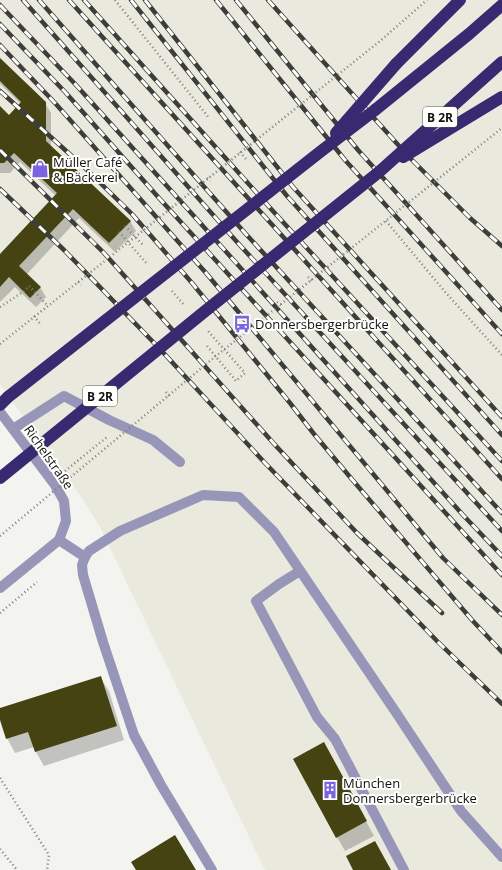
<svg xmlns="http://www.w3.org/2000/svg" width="502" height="870" viewBox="0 0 502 870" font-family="'Open Sans',sans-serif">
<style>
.built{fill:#e9e9dd}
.shadow{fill:#0003}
.building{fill:#444311}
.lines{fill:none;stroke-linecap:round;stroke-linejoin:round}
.path{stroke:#7f7f7c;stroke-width:2.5;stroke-dasharray:1 3;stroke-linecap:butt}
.minor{stroke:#9795b8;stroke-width:10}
.highway{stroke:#382a70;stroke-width:12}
.rail-casing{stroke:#3d3d3a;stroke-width:4.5}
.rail{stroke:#fffffe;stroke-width:3;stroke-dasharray:9;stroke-linecap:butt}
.path-bridge{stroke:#7f7f7c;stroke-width:2.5;stroke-dasharray:1 3;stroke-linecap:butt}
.highway-bridge{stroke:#382a70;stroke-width:12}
.labels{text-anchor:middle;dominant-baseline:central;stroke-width:4;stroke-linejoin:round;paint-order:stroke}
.shield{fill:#fffffe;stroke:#595957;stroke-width:1}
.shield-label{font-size:12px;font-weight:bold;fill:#121210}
.poi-label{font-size:13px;fill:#121210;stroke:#fffffe;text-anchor:start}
.street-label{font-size:13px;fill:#121210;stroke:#fffffe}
</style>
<rect width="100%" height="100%" fill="#f3f3ef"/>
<polygon class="built" points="0,0 502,0 502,870 265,870 99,525 82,498 0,384"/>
<g class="shadow">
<polygon points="0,59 45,103 51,113 51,147 130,221 136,231 115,252 79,218 27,274 40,287 46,297 36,307 15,287 0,302 0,255 56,196 20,162 10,173 0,173 0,108 9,116 21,104 0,84"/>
<polygon points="100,677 109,691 124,740 44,766 36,752 34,747 15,753 7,738 0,717 0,709"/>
<polygon points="332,758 374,836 345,851 337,837"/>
</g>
<g class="building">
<polygon points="0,58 46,102 46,141 131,221 109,243 73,209 19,266 41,287 30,298 9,277 0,287 0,254 57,193 14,153 4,163 0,163 0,106 9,115 21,102 0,81"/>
<polygon points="101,676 117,726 35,752 28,732 6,739 0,720 0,708"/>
<polygon points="324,742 367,821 336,838 293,759"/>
<polygon points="175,835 196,870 136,870 131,862"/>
<polygon points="375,841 391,870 353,870 346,856"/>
</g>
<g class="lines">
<g class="path">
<polyline points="115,0 209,118"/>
<polyline points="240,152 246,159"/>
<polyline points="207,178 210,181"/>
<polyline points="386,221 446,293 502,355"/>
<polyline points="125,226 144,246"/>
<polyline points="119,232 148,265"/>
<polyline points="308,277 312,281"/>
<polyline points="78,282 81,285"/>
<polyline points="172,291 184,305"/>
<polyline points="277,302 281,305"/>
<polyline points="0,307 23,292 29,286 48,306"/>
<polyline points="34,316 41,325"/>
<polyline points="207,346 236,381 245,373 208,331"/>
<polyline points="166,392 169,396"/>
<polyline points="65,471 107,437"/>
<polyline points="0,613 37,582"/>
<polyline points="0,778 49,855 47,870"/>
<polyline points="0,849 17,870"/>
</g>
<g class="minor">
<polyline points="0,412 55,485 64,501 66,521 59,540 0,588"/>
<polyline points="13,429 64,396 109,420 153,440 180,462"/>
<polyline points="59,540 85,557"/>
<polyline points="300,571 279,584 256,601 317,717 335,739 404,870"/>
<polyline points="212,870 161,785 134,735 103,642 83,575 82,565 85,557 89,551 120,531 203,495 239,497 274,532 395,711 461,811 502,857"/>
</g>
<g class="highway">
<polyline points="396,64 460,0"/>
<polyline points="375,110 469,34 502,5"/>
<polyline points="0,405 8,397"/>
</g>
<g class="rail-casing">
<g id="rail">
<polyline points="23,0 237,242 502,531"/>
<polyline points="39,0 245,233 502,513"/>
<polyline points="69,0 502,479"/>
<polyline points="84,0 272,210 502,461"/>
<polyline points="131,0 287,196 502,435"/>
<polyline points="145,0 293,187 502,417"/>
<polyline points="216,0 345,160 502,334"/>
<polyline points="236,0 358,150 502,310"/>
<polyline points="268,0 409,157 470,218 502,246"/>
<polyline points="0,5 76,85 463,515 502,556"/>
<polyline points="0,24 66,93 159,198 502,575"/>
<polyline points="0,45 55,103 206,273 443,558 502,615"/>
<polyline points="0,91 85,168 132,214 192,283 290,403 314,434 350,477 472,620 502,652"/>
<polyline points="0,150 104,253 276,446 357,533 442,613"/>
<polyline points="0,189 64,250 159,348 265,463 437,641 502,704"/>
</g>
</g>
<use href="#rail" class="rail"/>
<g class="path-bridge">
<polyline points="0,344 135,237 380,41 427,0"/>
<polyline points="0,536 216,356 502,128"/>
</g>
<g class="highway-bridge">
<polyline points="336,133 396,64"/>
<polyline points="403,157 502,97"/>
<polyline points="8,397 320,152 375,110"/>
<polyline points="0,478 204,312 379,172 502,62"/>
</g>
</g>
<defs>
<g id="shop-bare" transform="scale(1.38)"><path d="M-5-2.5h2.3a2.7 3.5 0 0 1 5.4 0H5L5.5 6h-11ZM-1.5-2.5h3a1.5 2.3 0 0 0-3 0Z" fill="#7a64df" stroke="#fffffe" stroke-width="2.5" paint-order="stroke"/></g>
<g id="bus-bare" transform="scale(1.38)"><path d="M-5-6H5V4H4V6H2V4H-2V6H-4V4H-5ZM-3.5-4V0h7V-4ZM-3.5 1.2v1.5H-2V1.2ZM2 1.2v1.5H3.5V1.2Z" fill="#7a64df" stroke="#fffffe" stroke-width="2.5" paint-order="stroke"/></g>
<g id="building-bare" transform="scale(1.38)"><path d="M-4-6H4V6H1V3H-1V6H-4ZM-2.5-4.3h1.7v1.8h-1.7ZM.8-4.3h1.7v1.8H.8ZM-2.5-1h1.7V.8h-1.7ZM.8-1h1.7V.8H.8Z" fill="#7a64df" stroke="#fffffe" stroke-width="2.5" paint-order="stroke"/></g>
</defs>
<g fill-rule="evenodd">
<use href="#shop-bare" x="40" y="169"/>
<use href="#bus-bare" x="242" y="324"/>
<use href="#building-bare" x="330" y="790"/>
</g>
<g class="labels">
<g class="shield">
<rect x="423" y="107" width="34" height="20" rx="3"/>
<rect x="83" y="386" width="34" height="20" rx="3"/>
</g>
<g class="shield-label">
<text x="440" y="117">B 2R</text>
<text x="100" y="396">B 2R</text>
</g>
<g class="poi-label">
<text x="53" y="162">Müller Café<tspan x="53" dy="15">&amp; Bäckerei</tspan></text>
<text x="255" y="324">Donnersbergerbrücke</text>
<text x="343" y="783">München<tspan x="343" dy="15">Donnersbergerbrücke</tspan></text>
</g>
<g class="street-label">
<text transform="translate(49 457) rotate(55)">Richelstraße</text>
</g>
</g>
</svg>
